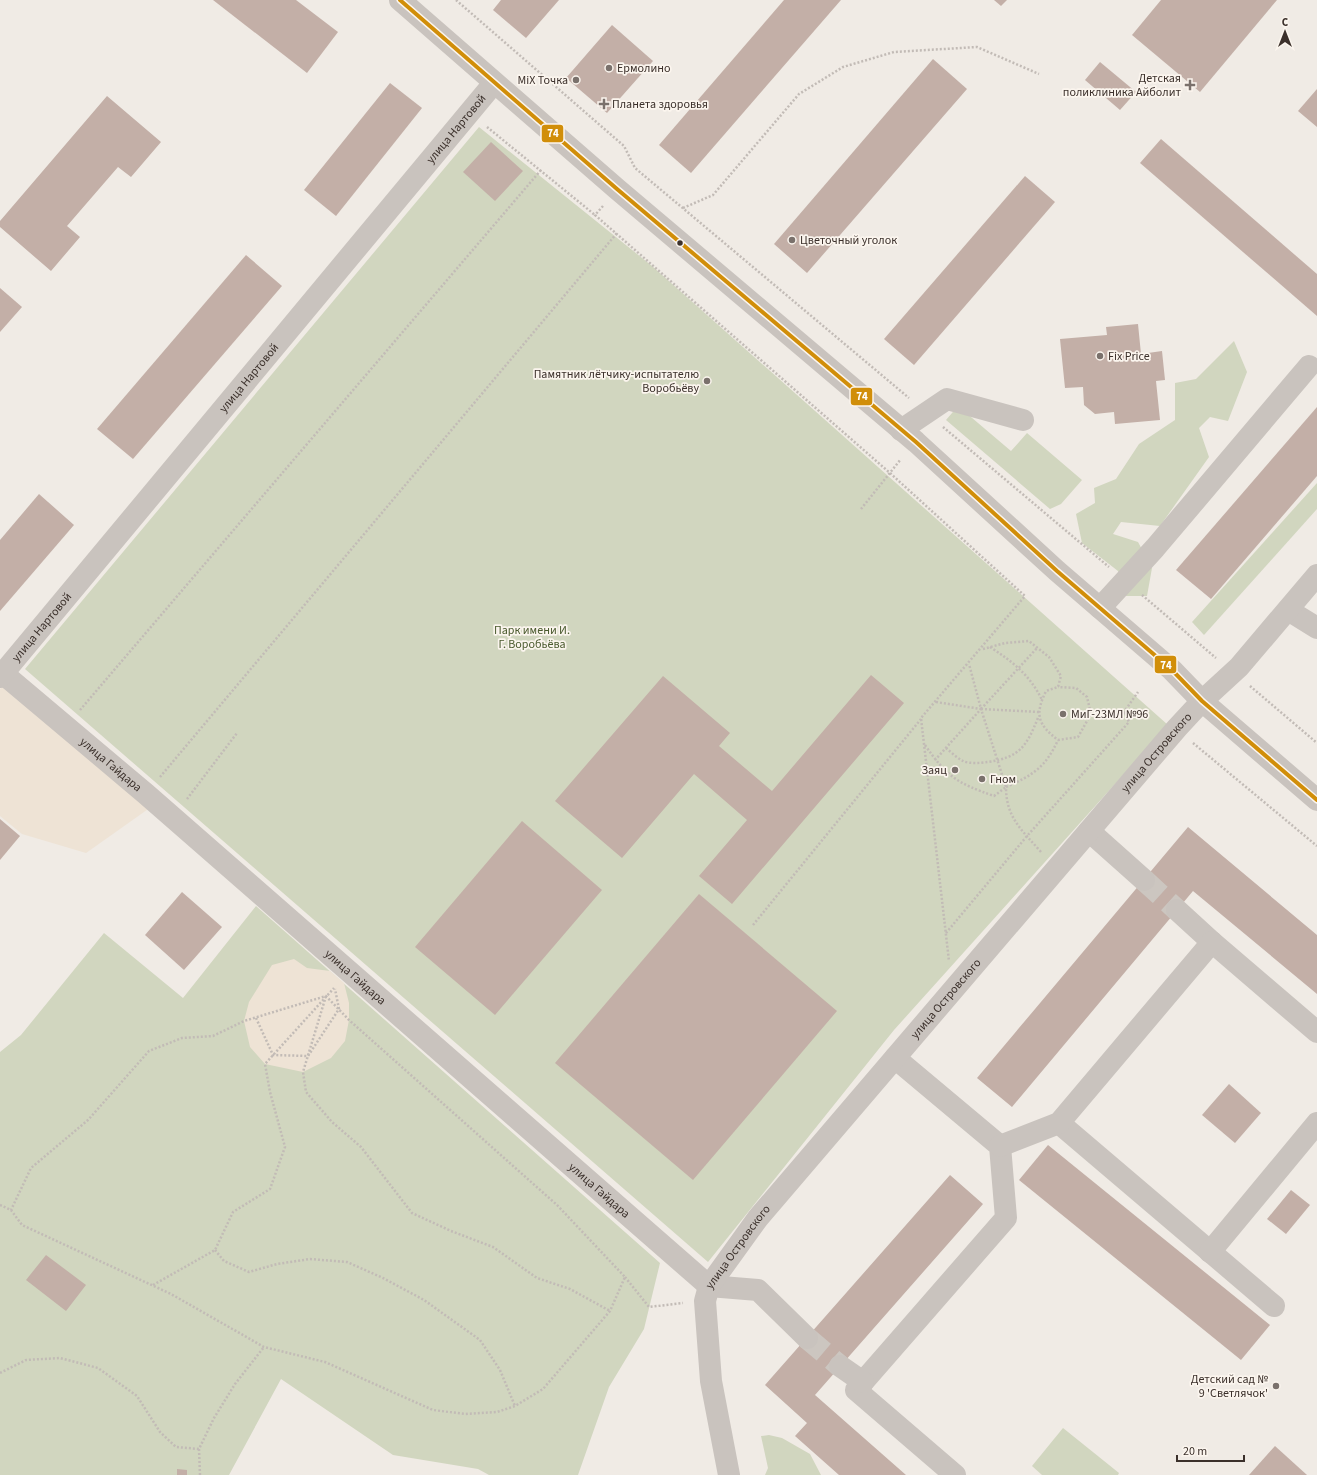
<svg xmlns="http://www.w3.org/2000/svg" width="1317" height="1475" viewBox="0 0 1317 1475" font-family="'Source Sans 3',sans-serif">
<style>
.green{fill:#d1d6bf}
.plaza{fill:#eee3d5}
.building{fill:#c3afa7}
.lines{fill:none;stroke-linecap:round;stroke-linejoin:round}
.minor-tunnel{stroke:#ccc6c0;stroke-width:22;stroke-dasharray:22 11;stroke-linecap:butt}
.path{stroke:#c2bbb6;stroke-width:2.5;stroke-dasharray:2 2;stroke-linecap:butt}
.minor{stroke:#c9c3be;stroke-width:22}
.bus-1-casing{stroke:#fbf5ee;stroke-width:7}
.bus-1{stroke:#d18e09;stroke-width:4}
.poi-dot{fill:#7a716c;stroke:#fbf5ee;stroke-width:1.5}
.bus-dot{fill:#3b302b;stroke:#fbf5ee;stroke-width:1.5}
.labels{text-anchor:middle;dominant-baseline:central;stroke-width:3.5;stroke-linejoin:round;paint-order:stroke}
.poi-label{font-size:12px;fill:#3b302b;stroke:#fbf5ee;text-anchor:start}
.street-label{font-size:12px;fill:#3b302b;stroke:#fbf5ee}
.park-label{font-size:12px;fill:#4a5a2e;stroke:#fbf5ee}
.line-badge{stroke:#fbf5ee;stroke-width:1.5}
.badge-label{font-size:11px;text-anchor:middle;font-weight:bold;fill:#fff}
</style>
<rect width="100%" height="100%" fill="#f0ebe5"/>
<g class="green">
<polygon points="479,127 652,266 1168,725 894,1030 708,1262 25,669"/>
<polygon points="1234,341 1247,372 1228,421 1210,417 1199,428 1209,457 1160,526 1121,522 1113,534 1138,542 1152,568 1147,596 1126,596 1118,571 1082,543 1076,514 1095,503 1094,488 1116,479 1139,444 1175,420 1175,383 1196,379"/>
<polygon points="958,406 1011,451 1027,433 1082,480 1061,504 1050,509 946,420"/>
<polygon points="1317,483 1317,509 1204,635 1192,622"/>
<polygon points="256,906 660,1263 644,1329 609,1387 578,1475 489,1475 478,1469 393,1455 281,1379 229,1475 0,1475 0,1052 21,1035 104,933 183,998"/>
<polygon points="1063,1428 1119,1473 1118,1475 1042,1475 1032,1466"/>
<polygon points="769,1435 782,1438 810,1454 821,1475 765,1475 768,1468 761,1436"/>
</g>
<g class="plaza">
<polygon points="5,684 151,807 86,853 22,834 0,816 0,689"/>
<polygon points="294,959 307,968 330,971 344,983 349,1003 349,1020 345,1041 331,1058 303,1072 265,1064 250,1047 244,1021 249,1002 272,965"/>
</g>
<g class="building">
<polygon points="213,0 296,0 338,32 307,73"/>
<polygon points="501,0 559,0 526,38 493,10"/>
<polygon points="784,0 841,0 691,173 659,145"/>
<polygon points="994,0 1007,0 1001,6"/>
<polygon points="1161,0 1277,0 1200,92 1132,35"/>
<polygon points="612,25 653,61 607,113 566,78"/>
<polygon points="933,59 967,89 807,273 774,244"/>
<polygon points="1100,62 1136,92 1120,110 1085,80"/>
<polygon points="390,83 422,108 336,216 304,190"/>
<polygon points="1317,89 1317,127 1298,111"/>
<polygon points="107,96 161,142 131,177 118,167 67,226 80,237 51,271 0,227 0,221"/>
<polygon points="1161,139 1317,274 1317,316 1140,163"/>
<polygon points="491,142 523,171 495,201 463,172"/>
<polygon points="1025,176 1055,202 914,365 884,339"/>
<polygon points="246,255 282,286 133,459 97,429"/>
<polygon points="0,288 22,307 0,332"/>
<polygon points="1138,324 1141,354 1162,351 1165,380 1156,381 1160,420 1115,424 1114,412 1095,414 1084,405 1083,387 1065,388 1060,339 1107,335 1106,327"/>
<polygon points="1317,407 1317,476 1211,599 1176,570"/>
<polygon points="39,494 74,525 0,611 0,540"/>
<polygon points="871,675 904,703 732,904 699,876 747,820 694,774 622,858 555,801 663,676 730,733 719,746 772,791"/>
<polygon points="0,819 20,836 0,860"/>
<polygon points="522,821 602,890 495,1015 415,947"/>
<polygon points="1188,827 1317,935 1317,994 1193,891 1012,1107 977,1078"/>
<polygon points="182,892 222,927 184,970 145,935"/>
<polygon points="699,894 837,1011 693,1180 555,1063"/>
<polygon points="1229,1084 1261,1113 1235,1143 1202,1115"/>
<polygon points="1048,1145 1270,1325 1241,1360 1019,1180"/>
<polygon points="950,1175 983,1204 815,1395 906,1475 839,1475 795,1436 807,1423 765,1385"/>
<polygon points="1291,1190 1310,1205 1286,1234 1267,1219"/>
<polygon points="46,1255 86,1285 66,1311 26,1280"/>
<polygon points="1275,1446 1307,1475 1249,1475"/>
<polygon points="177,1469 187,1470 187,1475 177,1475"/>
</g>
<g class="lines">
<g class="minor-tunnel">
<polyline points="1144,880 1177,910"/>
<polyline points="807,1338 840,1366"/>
</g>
<g class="path">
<polyline points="456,0 624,146 635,168 909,398"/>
<polyline points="487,127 595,215"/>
<polyline points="603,206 595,215 890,473 1025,596 921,718 949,961"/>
<polyline points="683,208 713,195 799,94 843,67 894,52 977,47 1039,74"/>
<polyline points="943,427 1109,567"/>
<polyline points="861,509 901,459"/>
<polyline points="1142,595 1216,658"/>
<path d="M990,647C1013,662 1030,675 1042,700"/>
<path d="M983,649L1005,643L1029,641L1049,657L1061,676L1058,687L1046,691C1035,714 1037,724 1058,740L1078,737L1091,714L1087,697L1076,688L1058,687"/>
<polyline points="1250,686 1317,743"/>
<polyline points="936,702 981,709 969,664"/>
<polyline points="981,709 1037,648"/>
<polyline points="981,709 1039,712"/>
<polyline points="80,710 541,170"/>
<polyline points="1091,714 1124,712 1138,692"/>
<polyline points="1193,743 1317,846"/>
<path d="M925,745C947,777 957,783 994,796L1006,787L981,709L935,760"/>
<path d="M946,748C951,752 957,758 963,761C969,764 981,763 988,762C1020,757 1026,747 1038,718"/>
<polyline points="160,777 617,233"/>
<polyline points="187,799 237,733"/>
<path d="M1041,852C1022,830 1006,818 1006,787C1033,775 1045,768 1058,740"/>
<polyline points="753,925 921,719"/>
<polyline points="946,933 1027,836 1129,722 1124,712"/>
<polyline points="326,996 303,1072 306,1092 332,1122 361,1147 412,1213 451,1231 493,1247 537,1278 570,1289 610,1311"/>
<polyline points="256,1018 273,1055 308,1056 339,1009 335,989"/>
<polyline points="0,1205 11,1210 22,1225 171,1294 264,1347 325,1362 433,1410 465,1414 497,1412 515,1406 543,1389 610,1311 625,1277 557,1205 349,1020 326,996 244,1021 213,1036 182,1038 149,1051 88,1120 31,1168 11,1210"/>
<polyline points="215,1250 224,1261 249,1272 277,1264 310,1259 347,1262 383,1278 424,1300 480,1340 500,1370 515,1406"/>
<polyline points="625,1277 649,1307 683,1303"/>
<polyline points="153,1285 215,1250 233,1212 270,1189 285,1147 270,1092 265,1064 334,988"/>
<polyline points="0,1373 26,1360 60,1358 98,1368 137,1396 160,1432 176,1447 199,1449"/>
<polyline points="200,1475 199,1449 214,1418 235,1384 264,1347"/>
</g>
<g class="minor">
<polyline points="400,0 617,189 916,442 1057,571 1172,670 1202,701 1317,800"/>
<polyline points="901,430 947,399 1023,420"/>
<polyline points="1100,608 1155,548 1309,366"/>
<polyline points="1288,610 1317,628"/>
<path id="s1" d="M0,671L146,794L709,1286L758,1290L807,1338"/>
<path id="s2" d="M0,677L494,83"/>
<polyline points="1089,831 1144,880"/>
<polyline points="1177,910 1212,942"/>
<polyline points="895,1058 1000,1146 1006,1218 856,1390 955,1475"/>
<polyline points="1059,1123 1274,1306"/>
<polyline points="1000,1146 1059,1123 1212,942 1317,1032"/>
<polyline points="1210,1252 1317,1123"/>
<polyline points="840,1366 863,1382"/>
<path id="s3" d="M729,1475L711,1381L705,1301L709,1286L758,1218L1177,728L1202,701L1239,667L1317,575"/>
</g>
<g class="bus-1-casing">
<polyline id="bus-1" points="400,0 617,189 916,442 1057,571 1172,670 1202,701 1317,800"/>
</g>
<use href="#bus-1" class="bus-1"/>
</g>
<g class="poi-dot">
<circle cx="609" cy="68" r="4"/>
<circle cx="576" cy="80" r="4"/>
<path d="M1188 79h4v4h4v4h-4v4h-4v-4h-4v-4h4z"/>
<path d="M602 98h4v4h4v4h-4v4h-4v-4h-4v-4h4z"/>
<circle cx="792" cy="240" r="4"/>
<circle cx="1100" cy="356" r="4"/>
<circle cx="707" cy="381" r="4"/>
<circle cx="1063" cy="714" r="4"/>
<circle cx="955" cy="770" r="4"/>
<circle cx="982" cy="779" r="4"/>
<circle cx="1276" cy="1386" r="4"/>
</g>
<circle class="bus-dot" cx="680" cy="243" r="3.5"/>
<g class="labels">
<g class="poi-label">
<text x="617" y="68">Ермолино</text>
<text x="1181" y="78" text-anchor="end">Детская<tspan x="1181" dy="14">поликлиника Айболит</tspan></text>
<text x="568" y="80" text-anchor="end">MiX Точка</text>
<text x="612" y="104">Планета здоровья</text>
<text x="800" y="240">Цветочный уголок</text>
<text x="1108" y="356">Fix Price</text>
<text x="699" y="374" text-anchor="end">Памятник лётчику-испытателю<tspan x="699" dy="14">Воробьёву</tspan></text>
<text x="1071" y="714">МиГ-23МЛ №96</text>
<text x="947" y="770" text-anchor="end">Заяц</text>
<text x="990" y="779">Гном</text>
<text x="1268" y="1379" text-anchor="end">Детский сад №<tspan x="1268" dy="14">9 'Светлячок'</tspan></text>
</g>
<g class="street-label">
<text stroke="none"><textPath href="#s2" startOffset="713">улица Нартовой</textPath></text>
<text stroke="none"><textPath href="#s2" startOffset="389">улица Нартовой</textPath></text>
<text stroke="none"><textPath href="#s2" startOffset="65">улица Нартовой</textPath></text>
<text stroke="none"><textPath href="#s3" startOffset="888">улица Островского</textPath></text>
<text stroke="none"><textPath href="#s1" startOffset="145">улица Гайдара</textPath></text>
<text stroke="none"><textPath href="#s1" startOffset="469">улица Гайдара</textPath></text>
<text stroke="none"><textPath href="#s3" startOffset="564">улица Островского</textPath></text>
<text stroke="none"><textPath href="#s1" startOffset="793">улица Гайдара</textPath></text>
<text stroke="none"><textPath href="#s3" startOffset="240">улица Островского</textPath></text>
</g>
<g class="park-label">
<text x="532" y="630">Парк имени И.<tspan x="532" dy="14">Г. Воробьёва</tspan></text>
</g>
</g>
<g class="line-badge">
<rect x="541" y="124" width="23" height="19" rx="4" fill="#d18e09"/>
<rect x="850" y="387" width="23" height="19" rx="4" fill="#d18e09"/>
<rect x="1154" y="655" width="23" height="19" rx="4" fill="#d18e09"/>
</g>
<g class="badge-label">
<text x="553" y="137">74</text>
<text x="862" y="400">74</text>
<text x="1166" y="669">74</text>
</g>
<g transform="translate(1285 32)" stroke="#fbf5ee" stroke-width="3" paint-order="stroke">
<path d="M0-3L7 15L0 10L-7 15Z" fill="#3b302b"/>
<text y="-6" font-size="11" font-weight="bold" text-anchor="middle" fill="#3b302b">С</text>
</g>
<path d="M1177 1455v6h67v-6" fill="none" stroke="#3b302b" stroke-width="2"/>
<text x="1183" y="1455" font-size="12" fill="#3b302b" stroke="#fbf5ee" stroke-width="3" paint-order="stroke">20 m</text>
</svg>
